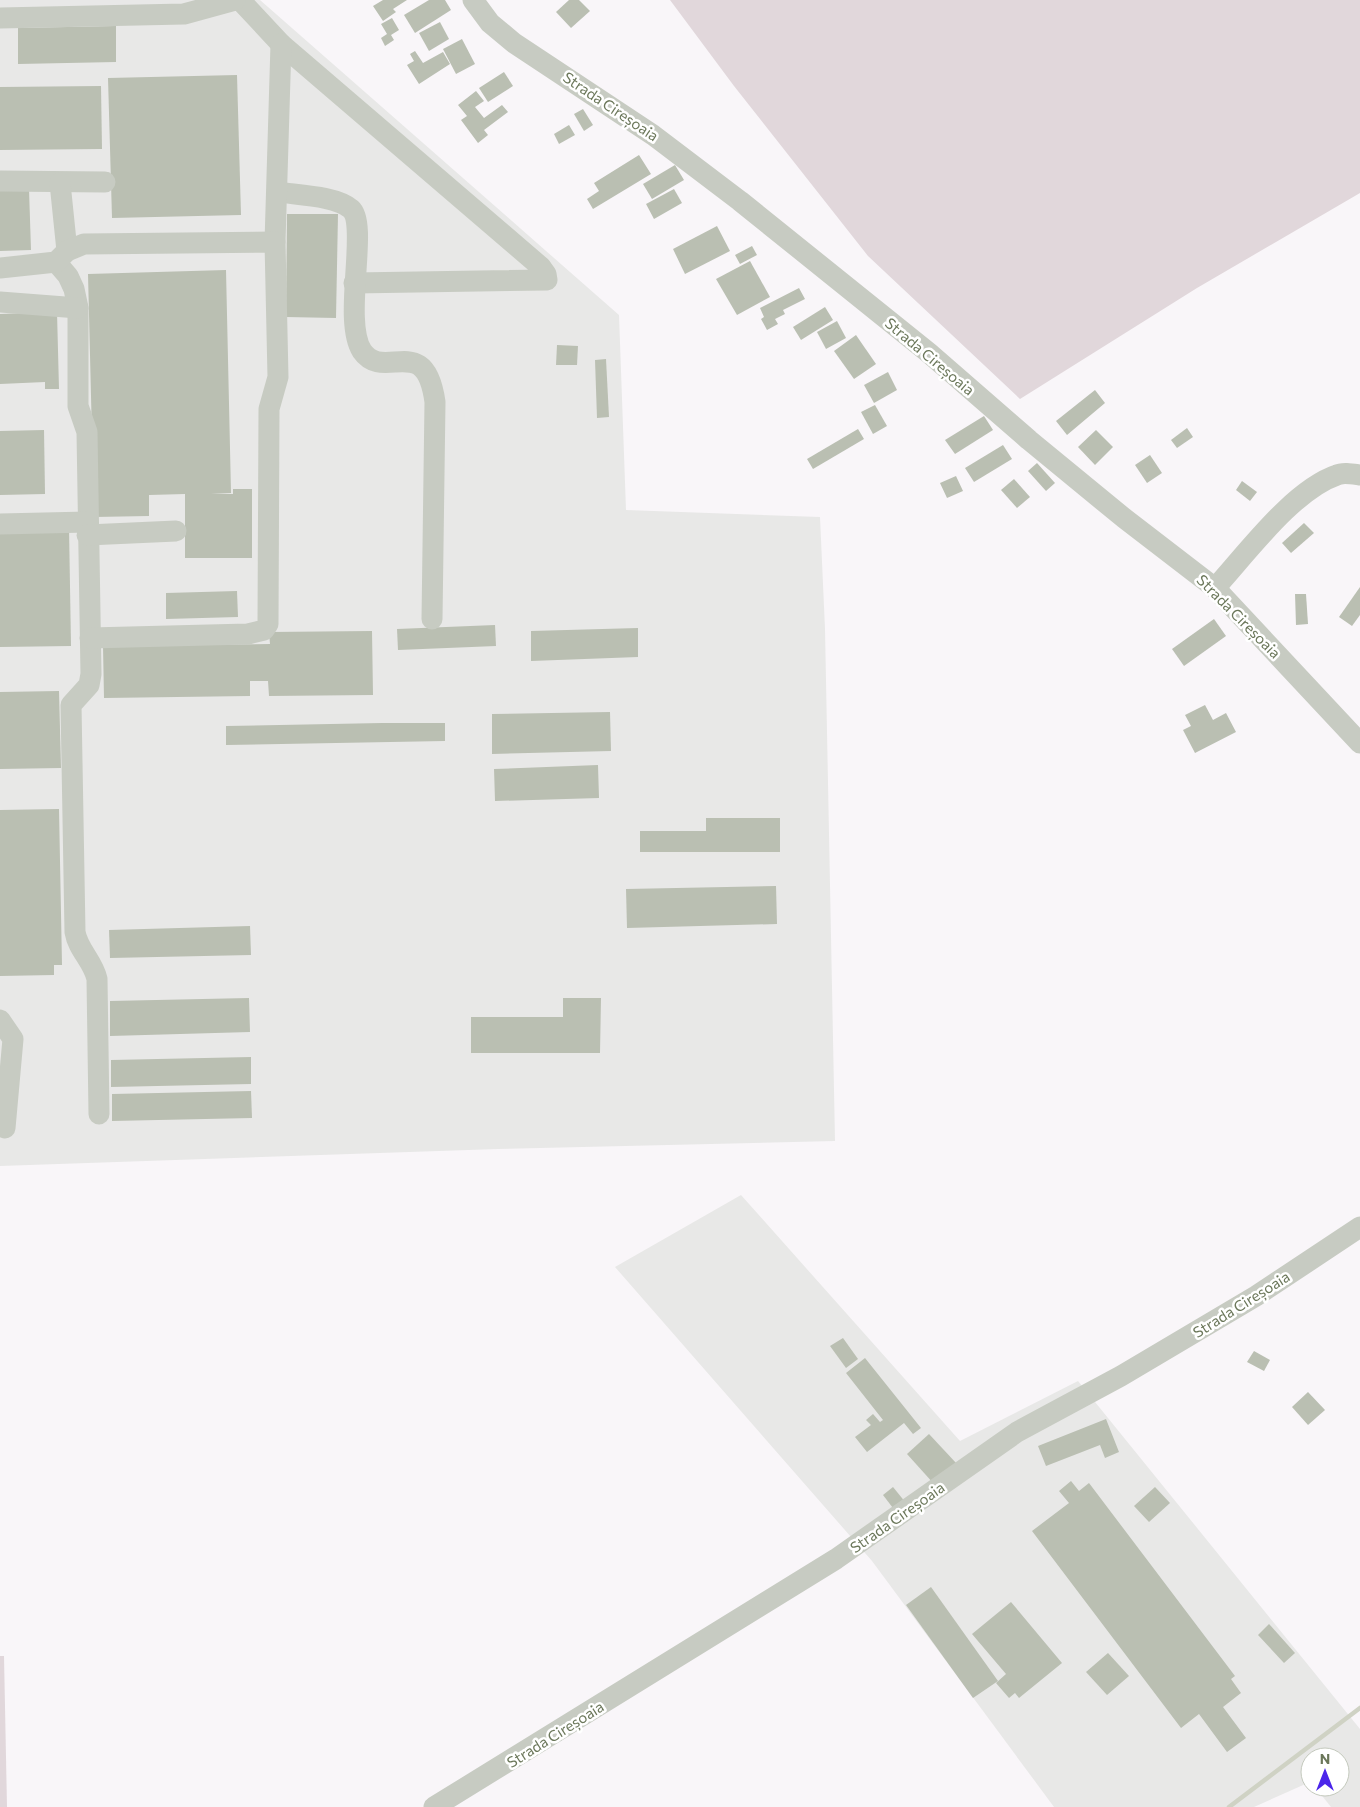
<svg xmlns="http://www.w3.org/2000/svg" width="1360" height="1807" viewBox="0 0 1360 1807" font-family="Commissioner,sans-serif">
<style>
.built{fill:#e8e8e7}
.green{fill:#e1d7db}
.lines{fill:none;stroke-linecap:round;stroke-linejoin:round}
.stream{stroke:#cfd2c4;stroke-width:4.5}
.building{fill:#babfb2}
.minor{stroke:#c7cbc2;stroke-width:21}
.labels{text-anchor:middle;dominant-baseline:central;stroke-width:5;stroke-linejoin:round;paint-order:stroke}
.street-label{font-size:15px;fill:#6b775a;stroke:#fff}
</style>
<rect width="100%" height="100%" fill="#f9f6f9"/>
<g class="built">
<polygon points="0,0 260,0 619,315 626,510 820,517 825,629 835,1141 498,1149 0,1166"/>
<polygon points="741,1195 960,1441 1078,1381 1360,1729 1360,1807 1331,1807 1315,1787 1340,1787 1340,1757 1310,1757 1310,1782 1254,1807 1054,1807 872,1561 615,1267"/>
</g>
<g class="green">
<polygon points="670,0 1360,0 1360,193 1197,288 1020,399 868,256 734,86"/>
<polygon points="0,1656 4,1656 7,1807 0,1807"/>
</g>
<g class="lines">
<polyline class="stream" points="1229,1807 1360,1708"/>
</g>
<g class="building">
<polygon points="383,0 407,0 393,9 396,12 383,21 373,6"/>
<polygon points="429,0 445,0 451,10 415,33 404,15"/>
<polygon points="569,0 579,0 590,11 571,28 556,12"/>
<polygon points="392,18 399,30 391,35 394,40 385,46 381,38 387,34 381,24"/>
<polygon points="440,22 449,39 429,51 419,33"/>
<polygon points="116,26 116,62 18,64 18,28"/>
<polygon points="462,39 475,64 456,74 443,49"/>
<polygon points="415,51 423,63 443,52 450,64 419,84 407,65 414,61 410,54"/>
<polygon points="504,72 513,86 488,102 479,88"/>
<polygon points="237,75 241,215 112,218 108,78"/>
<polygon points="101,86 102,149 0,150 0,87"/>
<polygon points="476,91 484,101 475,107 484,118 502,105 508,112 484,130 488,135 478,143 461,120 467,116 458,105"/>
<polygon points="583,109 593,125 584,131 574,114"/>
<polygon points="569,125 575,135 559,144 554,134"/>
<polygon points="639,155 651,174 593,209 587,199 599,191 594,183"/>
<polygon points="675,165 684,180 652,199 643,184"/>
<polygon points="29,189 31,250 0,251 0,190"/>
<polygon points="674,189 682,203 654,219 646,204"/>
<polygon points="287,214 338,214 336,318 286,317"/>
<polygon points="717,226 730,251 685,274 673,249"/>
<polygon points="752,246 757,255 740,264 735,255"/>
<polygon points="750,261 770,297 737,315 716,279"/>
<polygon points="226,270 231,493 211,494 233,494 233,489 252,489 252,558 185,558 185,494 149,495 149,516 94,517 88,274"/>
<polygon points="799,288 805,299 783,310 785,314 775,319 778,324 767,330 761,319 764,317 760,308"/>
<polygon points="825,307 833,320 801,340 793,327"/>
<polygon points="57,312 59,389 45,389 45,382 0,384 0,314"/>
<polygon points="837,321 846,338 826,349 817,332"/>
<polygon points="856,335 876,364 854,379 834,351"/>
<polygon points="557,345 578,346 577,365 556,365"/>
<polygon points="606,359 609,417 597,418 595,360"/>
<polygon points="888,372 897,390 874,403 864,385"/>
<polygon points="1095,390 1105,403 1067,435 1056,421"/>
<polygon points="875,405 887,426 873,434 861,412"/>
<polygon points="984,416 993,430 955,454 945,440"/>
<polygon points="1187,428 1193,437 1177,448 1171,440"/>
<polygon points="858,429 864,439 813,469 807,459"/>
<polygon points="44,430 45,494 0,495 0,431"/>
<polygon points="1096,430 1113,447 1095,465 1078,447"/>
<polygon points="1003,445 1012,459 974,482 965,468"/>
<polygon points="1150,455 1162,473 1147,483 1135,465"/>
<polygon points="1037,463 1055,483 1046,491 1028,471"/>
<polygon points="956,476 963,491 947,498 940,483"/>
<polygon points="1014,479 1030,497 1017,508 1001,490"/>
<polygon points="1242,481 1257,492 1250,501 1236,490"/>
<polygon points="1304,523 1314,533 1291,553 1282,543"/>
<polygon points="0,527 69,527 71,646 0,647"/>
<polygon points="1360,587 1360,615 1352,626 1339,617"/>
<polygon points="237,591 238,617 166,619 166,593"/>
<polygon points="1295,594 1306,594 1308,624 1296,625"/>
<polygon points="1214,619 1226,636 1184,666 1172,649"/>
<polygon points="495,625 496,646 398,650 397,629"/>
<polygon points="638,628 638,657 531,661 531,631"/>
<polygon points="372,631 373,695 269,696 268,681 250,681 250,696 104,698 103,646 270,644 269,632"/>
<polygon points="59,691 61,768 0,769 0,692"/>
<polygon points="1205,705 1213,720 1226,713 1236,732 1195,753 1183,730 1191,726 1185,715"/>
<polygon points="610,712 611,751 492,754 492,714"/>
<polygon points="382,723 445,723 445,741 226,745 226,726"/>
<polygon points="598,765 599,798 495,801 494,769"/>
<polygon points="59,809 62,965 54,965 54,975 0,976 0,810"/>
<polygon points="706,818 780,818 780,852 640,852 640,831 706,831"/>
<polygon points="776,886 777,924 627,928 626,889"/>
<polygon points="250,926 251,955 110,958 109,930"/>
<polygon points="249,998 250,1032 110,1036 110,1001"/>
<polygon points="563,998 601,998 600,1053 471,1053 471,1017 563,1017"/>
<polygon points="251,1057 251,1084 111,1087 111,1060"/>
<polygon points="251,1091 252,1118 112,1121 112,1094"/>
<polygon points="843,1338 858,1359 846,1368 830,1346"/>
<polygon points="1254,1351 1270,1360 1264,1371 1247,1362"/>
<polygon points="865,1358 921,1428 913,1434 904,1423 867,1452 855,1437 871,1425 866,1420 873,1414 880,1422 883,1420 846,1373"/>
<polygon points="1308,1392 1325,1410 1308,1425 1292,1407"/>
<polygon points="1106,1419 1119,1452 1105,1458 1100,1445 1046,1466 1038,1446"/>
<polygon points="929,1434 957,1464 934,1484 907,1454"/>
<polygon points="1071,1481 1079,1491 1089,1483 1235,1676 1231,1679 1241,1693 1223,1707 1246,1738 1227,1752 1199,1714 1181,1728 1032,1531 1069,1503 1059,1491"/>
<polygon points="893,1487 906,1503 896,1512 883,1495"/>
<polygon points="1155,1487 1170,1503 1149,1522 1134,1506"/>
<polygon points="931,1587 998,1681 973,1698 906,1605"/>
<polygon points="1011,1602 1062,1663 1019,1698 1015,1693 1009,1698 996,1683 1006,1674 972,1634"/>
<polygon points="1269,1624 1295,1653 1284,1663 1258,1635"/>
<polygon points="1108,1653 1129,1676 1107,1695 1086,1672"/>
</g>
<g class="lines">
<g class="minor">
<polyline points="240,0 281,44 541,267 546,274 547,280 354,283"/>
<polyline points="473,0 490,23 514,43 653,135 740,201 929,353 1029,440 1124,518 1215,588 1360,743"/>
<polyline points="0,18 184,14 235,0"/>
<polyline points="0,181 105,182"/>
<polyline points="60,183 67,251"/>
<path d="M278,192C297,195 337,196 351,209C369,225 342,320 362,351C384,383 425,330 435,402L432,619"/>
<polyline points="275,242 281,44"/>
<path d="M56,262L68,276L74,289L78,308V406L87,432L91,674L89,685L71,705L75,932C78,950 93,961 97,979L99,1114"/>
<polyline points="0,268 56,262 67,251 84,244 275,242 278,377 269,409 268,624 264,630 248,634 90,638"/>
<polyline points="0,302 78,308"/>
<polyline points="0,524 88,522"/>
<polyline points="87,535 176,531"/>
<path d="M1215,588C1247,553 1293,490 1337,475C1343,472 1353,474 1360,475"/>
<polyline points="0,1020 13,1039 5,1128"/>
<polyline points="434,1807 836,1559 1017,1432 1121,1376 1256,1296 1360,1227"/>
</g>
</g>
<g class="labels">
<g class="street-label">
<text transform="translate(611 106) rotate(34)">Strada Cireșoaia</text>
<text transform="translate(930 356) rotate(40)">Strada Cireșoaia</text>
<text transform="translate(1239 616) rotate(45)">Strada Cireșoaia</text>
<text transform="translate(1241 1304) rotate(-32)">Strada Cireșoaia</text>
<text transform="translate(897 1517) rotate(-35)">Strada Cireșoaia</text>
<text transform="translate(555 1734) rotate(-32)">Strada Cireșoaia</text>
</g>
</g>
<g transform="translate(1325 1772)"><circle r="24" fill="#ffffff" stroke="#c4c9bd"/>
<path d="M0-4L9 19L0 12L-9 19Z" fill="#4b26ea"/>
<text y="-8" font-size="14" font-weight="bold" text-anchor="middle" fill="#6b775a">N</text>
</g>
</svg>
